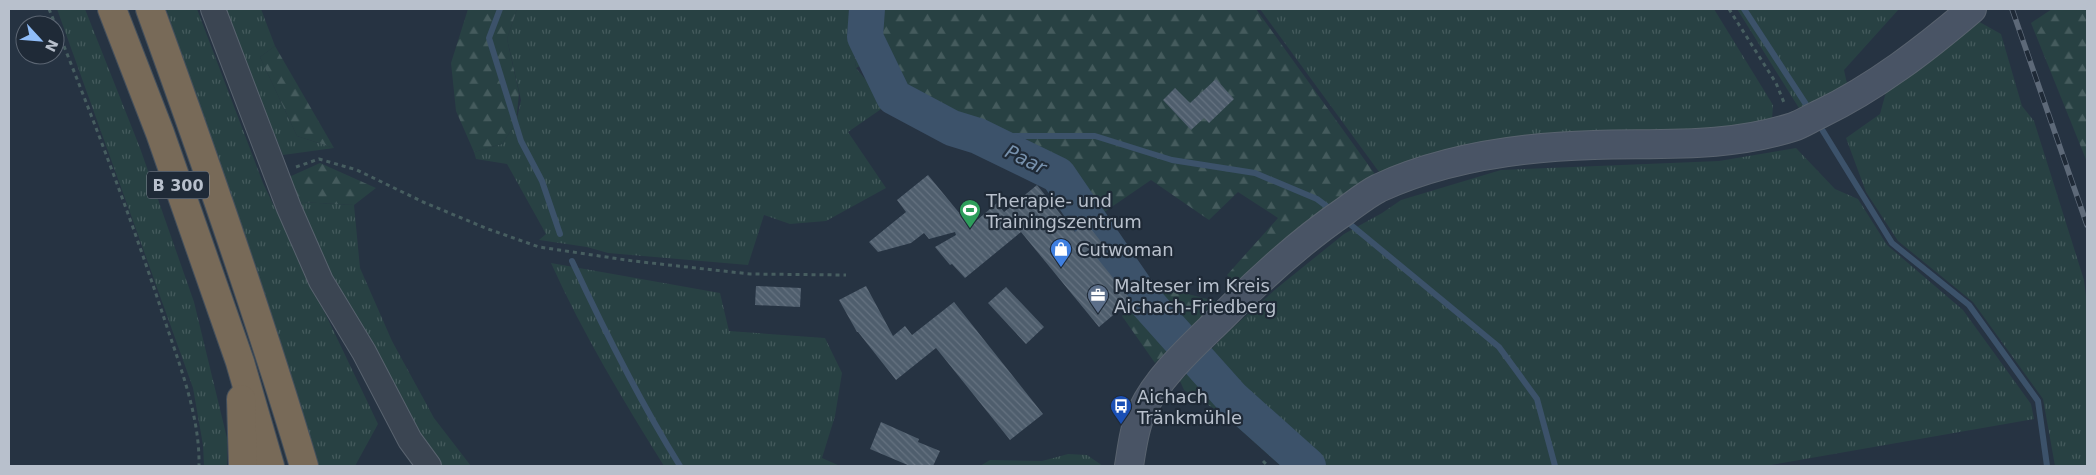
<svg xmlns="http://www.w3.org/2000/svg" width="2096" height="475" viewBox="0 0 2096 475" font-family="'DejaVu Sans',sans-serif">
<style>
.grass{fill:url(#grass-tufts)}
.forest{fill:url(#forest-firs)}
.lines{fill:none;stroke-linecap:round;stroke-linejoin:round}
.stream{stroke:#3c526a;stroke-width:6}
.river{stroke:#3c526a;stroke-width:36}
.building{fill:url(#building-back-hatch)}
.street-casing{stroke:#59636f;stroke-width:26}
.secondary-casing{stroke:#59636f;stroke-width:30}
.highway-casing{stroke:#45505c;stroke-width:30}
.path{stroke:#475e60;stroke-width:3;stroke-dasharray:4 4;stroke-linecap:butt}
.street{stroke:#3b4552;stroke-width:24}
.secondary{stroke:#495465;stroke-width:28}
.highway{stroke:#786a58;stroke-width:28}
.rail-casing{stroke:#5d6978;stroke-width:5.5}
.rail{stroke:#1f2a37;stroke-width:4;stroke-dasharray:11;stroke-linecap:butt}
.labels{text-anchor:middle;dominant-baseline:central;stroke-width:4.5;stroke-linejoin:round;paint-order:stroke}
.shield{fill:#1f2a37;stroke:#8a939f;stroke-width:1}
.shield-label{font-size:16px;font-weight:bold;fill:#b8c0cc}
.poi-label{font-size:18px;fill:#b8c0cc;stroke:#1f2a37;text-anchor:start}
.water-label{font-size:19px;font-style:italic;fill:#7892ae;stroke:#1f2a37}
</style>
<defs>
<pattern id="grass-tufts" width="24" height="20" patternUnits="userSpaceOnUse" patternTransform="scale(1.25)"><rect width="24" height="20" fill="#284143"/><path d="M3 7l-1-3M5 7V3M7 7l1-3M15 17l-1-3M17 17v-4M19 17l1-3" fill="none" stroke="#455b5d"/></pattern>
<pattern id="forest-firs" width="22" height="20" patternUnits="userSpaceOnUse" patternTransform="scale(1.25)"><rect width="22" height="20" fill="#284143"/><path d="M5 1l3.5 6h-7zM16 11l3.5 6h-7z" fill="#455b5d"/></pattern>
<pattern id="building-back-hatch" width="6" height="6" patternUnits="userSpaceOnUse" patternTransform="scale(1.25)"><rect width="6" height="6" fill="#4f5e6d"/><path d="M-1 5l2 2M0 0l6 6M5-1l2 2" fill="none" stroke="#667381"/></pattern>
</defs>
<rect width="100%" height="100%" fill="#263342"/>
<g class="grass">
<polygon points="57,9 85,9 140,148 194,302 227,438 227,466 204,466 203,445 193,388"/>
<polygon points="166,9 197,9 263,183 378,424 355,466 314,466 242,229"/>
<polygon points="224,9 261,9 275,46 260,57 297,136 334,148 283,155"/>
<polygon points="517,9 848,9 856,68 887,105 848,132 886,188 826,221 790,224 764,215 748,265 608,253 587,247 539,240 546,234 507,164 476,159 474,152 502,144 516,123 521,100 507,39"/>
<polygon points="1260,9 1714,9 1773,105 1772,120 1763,125 1382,176"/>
<polygon points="1737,9 1899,9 1844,70 1848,88 1802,113"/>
<polygon points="1976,20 2001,34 2022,106 2034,121 2084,280 2087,304 2087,466 2055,466 2043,399 1973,302 1898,241 1866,192 1846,138 1880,114 1886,92"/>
<polygon points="1796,148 1835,189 1858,199 1887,245 1963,310 2031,404 2034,419 1765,466 1281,466 1224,415 1184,390 1180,381 1228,332 1277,288 1344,234 1382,213 1401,200 1501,170 1719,161"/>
<polygon points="300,202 354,205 360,268 392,341 434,418 471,466 442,466 407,414 319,251"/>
<path d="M551,263L720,293L729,331L825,338L842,373L835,416L822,458L840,466H664C623,400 583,334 551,263Z"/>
<polygon points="1068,454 1087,455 1103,466 980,466 990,460 1042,461"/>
</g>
<g class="forest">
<polygon points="468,9 517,9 507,39 519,93 516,123 502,144 474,152 456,111 451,63"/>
<polygon points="848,9 1256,9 1377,177 1235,287 1227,275 1278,218 1238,192 1209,220 1151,180 1097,217 1072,172 1028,140 938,104 908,89 873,59 856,68"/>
<polygon points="2052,9 2087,9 2087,162 2031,23"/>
<polygon points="275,46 334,148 297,136 260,57"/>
<polygon points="320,163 376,188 354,205 300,202 289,177"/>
<polygon points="1149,284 1219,302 1155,363 1122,316"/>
</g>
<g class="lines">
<g class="stream">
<polyline points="500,9 489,38 521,141 542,181 560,234"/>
<polyline points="1744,9 1811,112"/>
<polyline points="1818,123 1892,243 1969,305 2038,401 2047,466"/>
<polyline points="978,136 1095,136 1172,160 1255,173 1317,199 1333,211"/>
<polyline points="1345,220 1499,347 1537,399 1555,466"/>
<path d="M572,261C605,332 639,400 680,466"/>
</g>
<polyline class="river" points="867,9 865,37 894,97 952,128 978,136 1058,175 1140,295 1232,398 1308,466"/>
</g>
<g class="building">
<polygon points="1216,79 1234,99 1209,123 1204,118 1191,130 1163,100 1175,88 1190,103"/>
<polygon points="928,175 970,226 997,203 1004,212 1037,185 1075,232 1086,223 1103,244 1093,253 1131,300 1099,327 1021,232 965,278 952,264 950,265 935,247 956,235 955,232 929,239 924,233 911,243 878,252 869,242 906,212 897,200"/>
<polygon points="756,286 801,288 800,307 755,305"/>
<polygon points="866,286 893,336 905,326 912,335 954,302 1043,414 1010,440 936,348 896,380 858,332 857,332 839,300"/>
<polygon points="1006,287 1044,327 1026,344 988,303"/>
<polygon points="881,422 919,439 918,442 940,451 933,466 910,466 870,449"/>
</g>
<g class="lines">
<g class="street-casing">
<polyline id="street" points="213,9 289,208 321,281 364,352 410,440 429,466"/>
</g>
<g class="secondary-casing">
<path id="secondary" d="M1129,466C1132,448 1134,428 1142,411C1160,372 1202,338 1232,307C1267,272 1304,239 1345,211C1356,203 1367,194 1379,188C1446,157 1521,147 1594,145C1661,143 1728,148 1793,127C1802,124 1811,118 1820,114C1876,87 1925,49 1972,9"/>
</g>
<g class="highway-casing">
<g id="highway">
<polyline points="112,9 160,133 240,362 270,466"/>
<path d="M150,9C205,160 258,312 304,466"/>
<polyline points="241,399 243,466"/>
</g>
</g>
<g class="path">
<path d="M49,9C90,110 129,212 163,315C179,364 200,415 199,466"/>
<polyline points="1729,9 1776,83 1785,105"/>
<polyline points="296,167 319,159 357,170 423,202 488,229 539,247 633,261 750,274 846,275"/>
<polyline points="1263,461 1268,466"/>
</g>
<use href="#street" class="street"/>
<use href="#secondary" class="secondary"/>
<use href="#highway" class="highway"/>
<g class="rail-casing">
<polyline id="rail" points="2012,9 2087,225"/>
</g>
<use href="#rail" class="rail"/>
</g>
<defs>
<g id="stadium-pin" transform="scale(1.125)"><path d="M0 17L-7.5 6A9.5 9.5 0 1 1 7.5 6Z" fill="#2e9e5b" stroke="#1f2a37"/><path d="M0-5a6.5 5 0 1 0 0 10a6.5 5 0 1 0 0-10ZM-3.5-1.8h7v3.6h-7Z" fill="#fff"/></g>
<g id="shop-pin" transform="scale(1.125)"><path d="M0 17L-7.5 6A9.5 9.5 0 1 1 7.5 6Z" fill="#3f7fe0" stroke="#1f2a37"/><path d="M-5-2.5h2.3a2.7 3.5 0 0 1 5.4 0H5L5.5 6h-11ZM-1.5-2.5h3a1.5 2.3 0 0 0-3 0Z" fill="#fff"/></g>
<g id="office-pin" transform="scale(1.125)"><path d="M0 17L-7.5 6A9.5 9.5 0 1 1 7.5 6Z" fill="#5c6f8a" stroke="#1f2a37"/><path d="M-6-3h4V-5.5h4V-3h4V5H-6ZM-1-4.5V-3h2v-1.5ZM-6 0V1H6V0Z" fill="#fff"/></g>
<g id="bus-pin" transform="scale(1.125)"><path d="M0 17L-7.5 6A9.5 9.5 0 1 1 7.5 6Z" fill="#1a4fb4" stroke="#1f2a37"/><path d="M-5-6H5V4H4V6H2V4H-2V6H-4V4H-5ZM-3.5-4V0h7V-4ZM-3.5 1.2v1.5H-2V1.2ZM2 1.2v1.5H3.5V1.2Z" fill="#fff"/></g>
</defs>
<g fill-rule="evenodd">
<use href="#stadium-pin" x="970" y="210"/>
<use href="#shop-pin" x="1061" y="249"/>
<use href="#office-pin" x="1098" y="295"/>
<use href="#bus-pin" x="1121" y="406"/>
</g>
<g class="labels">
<rect class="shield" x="147" y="171.5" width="62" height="27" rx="4"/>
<g class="shield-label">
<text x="178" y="185">B 300</text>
</g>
<g class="poi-label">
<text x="986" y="200">Therapie- und<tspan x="986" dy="21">Trainingszentrum</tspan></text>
<text x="1077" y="249">Cutwoman</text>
<text x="1114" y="285">Malteser im Kreis<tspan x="1114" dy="21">Aichach-Friedberg</tspan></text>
<text x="1137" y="396">Aichach<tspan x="1137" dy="21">Tränkmühle</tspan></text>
</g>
<g class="water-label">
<text transform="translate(1026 159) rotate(26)">Paar</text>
</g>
</g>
<rect width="2096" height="475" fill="none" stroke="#b8c0cc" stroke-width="20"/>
<g transform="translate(40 40) rotate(116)"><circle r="24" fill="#1f2a37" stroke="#5c6673"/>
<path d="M0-4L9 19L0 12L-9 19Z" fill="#90bdf8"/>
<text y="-8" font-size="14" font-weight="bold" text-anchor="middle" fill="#b8c0cc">N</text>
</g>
</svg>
